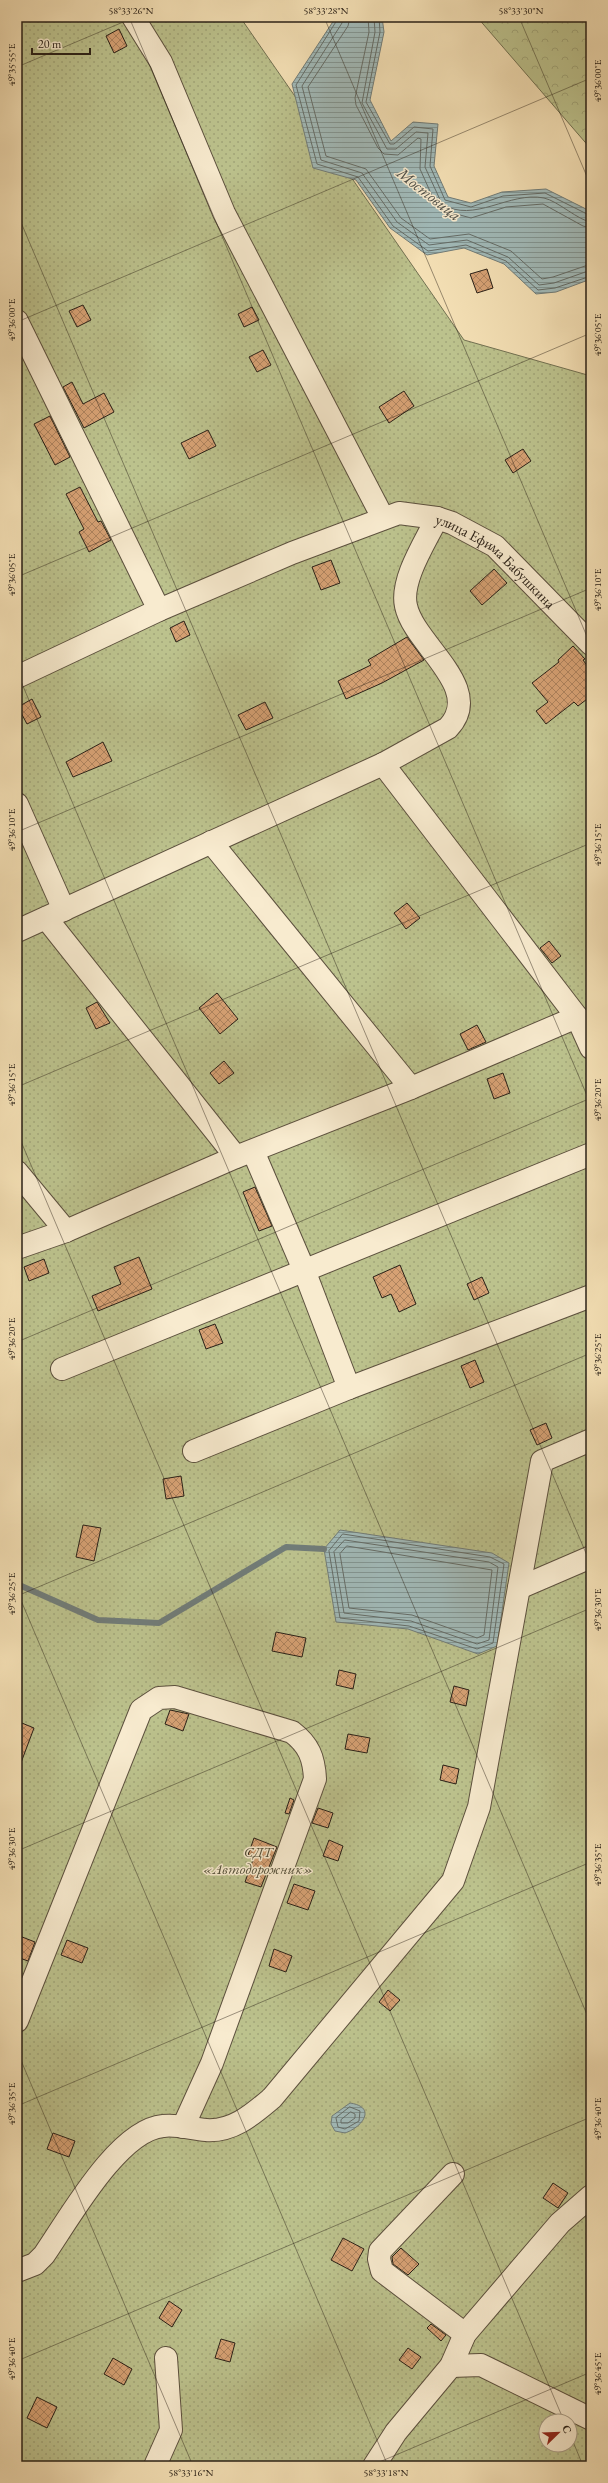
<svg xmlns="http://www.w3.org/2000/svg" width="608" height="2483" viewBox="0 0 608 2483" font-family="'EB Garamond',serif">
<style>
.forest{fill:url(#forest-crowns);stroke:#727152}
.garden{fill:url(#garden-dots);stroke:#727152;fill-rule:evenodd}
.water{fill:url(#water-rules);stroke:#717c78}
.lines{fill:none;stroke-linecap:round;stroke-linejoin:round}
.shore{stroke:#656d68;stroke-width:1}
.stream{stroke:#717c78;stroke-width:6}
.building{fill:url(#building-cross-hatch);stroke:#292017}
.minor-casing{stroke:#5c503e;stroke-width:24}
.minor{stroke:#f8ebcf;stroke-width:22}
.ticks{fill:none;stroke:#292017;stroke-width:1;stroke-opacity:0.45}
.labels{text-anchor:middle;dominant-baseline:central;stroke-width:3;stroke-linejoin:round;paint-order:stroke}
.street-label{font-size:15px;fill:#292017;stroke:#f8ebcf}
.park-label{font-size:15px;font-style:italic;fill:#55513a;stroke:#f8ebcf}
.water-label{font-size:16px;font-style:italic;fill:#4d4e48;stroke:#f8ebcf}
.neatline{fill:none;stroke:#292017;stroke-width:1.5}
.ticks-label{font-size:10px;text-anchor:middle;fill:#292017}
</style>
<defs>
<pattern id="forest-crowns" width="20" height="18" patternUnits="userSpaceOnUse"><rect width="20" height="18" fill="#bcc28d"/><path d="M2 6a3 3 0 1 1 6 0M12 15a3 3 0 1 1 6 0" fill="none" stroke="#a2a679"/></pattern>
<pattern id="garden-dots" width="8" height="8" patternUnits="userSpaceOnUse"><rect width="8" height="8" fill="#bcc28d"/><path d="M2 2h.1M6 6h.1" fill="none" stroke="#a2a679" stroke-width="1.8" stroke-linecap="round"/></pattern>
<pattern id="water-rules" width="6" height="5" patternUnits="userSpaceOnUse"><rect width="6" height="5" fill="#a1bab9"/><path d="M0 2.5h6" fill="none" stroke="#839795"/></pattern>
<pattern id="building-cross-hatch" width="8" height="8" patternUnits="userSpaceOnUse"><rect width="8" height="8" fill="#d6a174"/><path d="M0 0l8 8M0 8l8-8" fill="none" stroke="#ae835e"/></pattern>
</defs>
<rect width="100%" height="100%" fill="#f4e0b5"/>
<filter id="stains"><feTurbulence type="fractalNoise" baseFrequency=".005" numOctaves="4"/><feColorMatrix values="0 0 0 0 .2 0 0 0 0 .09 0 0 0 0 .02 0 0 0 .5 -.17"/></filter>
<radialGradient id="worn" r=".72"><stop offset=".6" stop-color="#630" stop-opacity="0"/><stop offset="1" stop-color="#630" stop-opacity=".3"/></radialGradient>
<polygon class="forest" points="477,17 586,17 591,23 591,149"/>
<path class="garden" d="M17,17H240L464,340L591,376V2466H17ZM546,2421H570V2445H546Z"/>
<g class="water">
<polygon points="336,17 382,17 384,32 370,100 391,141 413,122 438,124 434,166 448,197 471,203 502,192 546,189 586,209 591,214 591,279 556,292 536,294 504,264 464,248 427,255 390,228 356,180 313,168 292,84"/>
<polygon points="340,1530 492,1553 509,1563 497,1646 478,1654 408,1629 336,1622 324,1549"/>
<path d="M350,2103C377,2107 363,2127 345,2133L335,2131L331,2124L332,2116Z"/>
</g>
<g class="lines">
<g class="shore">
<polyline points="339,17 296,85 317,164 358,177 393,226 428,251 466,245 506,261 538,290 555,288 591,276"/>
<polyline points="344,17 342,23 302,86 321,160 362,173 397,222 429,245 467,240 508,257 539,285 554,283 591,270"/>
<polyline points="350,17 348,26 308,87 326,156 366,169 401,218 430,239 469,234 511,251 542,279 553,277 591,264"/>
<polyline points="368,17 369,32 355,98 356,105 378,148 384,154 398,155 418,138 421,139 420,169 438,209 471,218 506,207 543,204 583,226 591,228"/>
<path d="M374,17L375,32L362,103L387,149H396L416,132L428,133L425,167L442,204C474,224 509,191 544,198C558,201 579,221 591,222"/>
<polyline points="379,17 380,32 366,102 390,144 394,144 414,127 433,129 430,166 445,200 471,207 503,196 545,193 591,216"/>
<polygon points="343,1534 490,1557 504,1564 493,1643 477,1649 409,1626 340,1618 329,1551"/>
<polygon points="345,1540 489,1562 498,1567 489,1640 477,1644 411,1621 344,1613 334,1552"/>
<polygon points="347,1546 492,1570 484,1635 477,1638 412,1615 349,1608 340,1554"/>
<polygon points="350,2107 360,2111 359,2121 345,2129 338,2127 336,2118"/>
<polygon points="351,2112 355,2114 355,2118 348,2123 341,2123 341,2120"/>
</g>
<g class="stream">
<polyline points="591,272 591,294"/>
<polyline points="17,1584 98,1620 159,1623 286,1547 324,1549"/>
</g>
</g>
<g class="building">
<polygon points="119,29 127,46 114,53 106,36"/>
<polygon points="487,269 493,288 477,293 470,274"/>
<polygon points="83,305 91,320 77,327 69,311"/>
<polygon points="252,307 259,320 244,327 238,314"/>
<polygon points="263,350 271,365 257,372 249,357"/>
<polygon points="72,382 83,404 104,393 114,412 84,428 63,387"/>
<polygon points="404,391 414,406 389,423 379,407"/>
<polygon points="50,416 70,457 55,465 34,424"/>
<polygon points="208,430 216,446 189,459 181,443"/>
<polygon points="523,449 531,461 513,473 505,460"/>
<polygon points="80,487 98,522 101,521 111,540 89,552 79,532 84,529 66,494"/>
<polygon points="331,560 340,583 321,590 312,567"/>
<polygon points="494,569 507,583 482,605 470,591"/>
<polygon points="184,621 190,635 176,642 170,628"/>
<polygon points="407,637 424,660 382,683 346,699 338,681 371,665 368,660"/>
<polygon points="573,646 585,659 583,660 591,671 591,696 578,706 574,702 546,724 536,711 548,702 532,683 559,662 558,660"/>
<polygon points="32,699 41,717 27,724 18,707"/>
<polygon points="265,702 273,718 246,730 238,715"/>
<polygon points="103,742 112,761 73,777 66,762"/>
<polygon points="407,903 420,918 406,929 394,913"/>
<polygon points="549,941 561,956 552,963 540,948"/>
<polygon points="217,993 238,1019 220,1034 199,1008"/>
<polygon points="97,1002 110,1023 96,1029 86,1008"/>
<polygon points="477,1025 486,1042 468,1050 460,1034"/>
<polygon points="224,1061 234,1073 219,1084 210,1073"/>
<polygon points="503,1073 510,1093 494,1099 487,1079"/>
<polygon points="255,1187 272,1226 259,1231 243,1192"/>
<polygon points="139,1257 152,1289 98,1311 92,1296 121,1284 114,1267"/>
<polygon points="44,1259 49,1273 29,1281 24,1267"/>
<polygon points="400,1265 416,1304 399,1312 391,1294 382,1298 373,1277"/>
<polygon points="482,1277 489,1293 474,1300 467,1284"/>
<polygon points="215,1324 223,1343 206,1349 199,1330"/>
<polygon points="475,1360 484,1382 470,1388 461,1366"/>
<polygon points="546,1423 552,1438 537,1445 530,1430"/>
<polygon points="181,1476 184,1496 166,1499 163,1479"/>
<polygon points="83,1525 101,1528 94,1561 76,1557"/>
<polygon points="276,1632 306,1638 302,1657 272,1651"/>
<polygon points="339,1670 356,1674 353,1689 336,1685"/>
<polygon points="454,1686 469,1690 466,1706 450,1702"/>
<polygon points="170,1710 189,1714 183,1731 165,1724"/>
<polygon points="17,1721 34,1728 19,1768 17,1768"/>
<polygon points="348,1734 370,1738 367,1753 345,1749"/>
<polygon points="443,1765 459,1769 456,1784 440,1780"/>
<polygon points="290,1798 294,1800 289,1814 285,1813"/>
<polygon points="318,1808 333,1813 328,1828 312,1823"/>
<polygon points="254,1838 277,1847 261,1887 245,1882 254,1857 248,1855"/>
<polygon points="329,1840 343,1846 338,1861 323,1856"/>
<polygon points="294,1884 315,1891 308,1910 287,1903"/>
<polygon points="17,1935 35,1942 28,1961 17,1957"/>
<polygon points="67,1940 88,1948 82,1963 61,1955"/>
<polygon points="274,1949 292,1956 286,1972 269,1966"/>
<polygon points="388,1990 400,2000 390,2011 379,2002"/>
<polygon points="53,2133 75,2141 69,2157 47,2149"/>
<polygon points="553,2183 568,2193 558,2208 543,2198"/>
<polygon points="343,2238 364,2249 352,2271 331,2260"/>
<polygon points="401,2248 419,2264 408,2275 393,2264 392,2257"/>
<polygon points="169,2301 182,2310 172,2327 159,2318"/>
<polygon points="431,2324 446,2335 441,2341 427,2328"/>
<polygon points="221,2339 235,2343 230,2362 215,2358"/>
<polygon points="408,2348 421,2357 412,2369 399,2360"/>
<polygon points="113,2358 132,2369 124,2385 104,2374"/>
<polygon points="37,2397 57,2407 47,2428 27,2418"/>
</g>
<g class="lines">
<g class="minor-casing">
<g id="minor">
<polyline points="133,17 161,62 224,213 383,518"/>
<polyline points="17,321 159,610"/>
<path id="s1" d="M17,677L159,610L292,553L399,513L437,518L452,523L495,546L591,644"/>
<polyline points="383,764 577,1017 591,1048"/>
<polyline points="17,804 64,910"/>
<polyline points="211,842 411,1088"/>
<polyline points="46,918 236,1157"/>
<path d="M17,931L383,764L448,728C486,688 414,645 406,606C400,580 426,541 437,518"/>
<polyline points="253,1151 304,1270 349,1388"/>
<polyline points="17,1172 66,1231"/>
<polyline points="17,1248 66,1231 236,1157 411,1088 577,1017"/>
<polyline points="62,1369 591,1154"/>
<polyline points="194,1451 349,1388 591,1296"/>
<polyline points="519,1588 591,1557"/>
<path d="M17,2021L141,1710L159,1698L175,1697L292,1732C309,1745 314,1758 315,1779L212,2063L183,2127"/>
<polyline points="453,2174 380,2251 379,2259 382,2271 465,2334"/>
<path d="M17,2271L35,2264L44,2255C69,2219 118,2130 163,2126C177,2124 192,2129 206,2130C233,2132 253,2114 272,2098L453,1881L479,1807L542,1461L591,1440"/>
<polyline points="451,2366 481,2365 591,2419"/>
<polyline points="155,2466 171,2430 166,2358"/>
<polyline points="374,2466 396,2432 451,2366 465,2334 560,2223 591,2196"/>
</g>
</g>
<use href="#minor" class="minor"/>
</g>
<path class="ticks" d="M129,17L591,1105M324,17L591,646M519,17L591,186M17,67L135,17M17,213L591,1565M17,322L591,78M17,577L591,333M17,672L591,2024M17,832L591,588M17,1087L591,843M17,1132L564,2421M17,1342L591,1098M17,1591L388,2466M17,1596L591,1353M17,1851L591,1608M17,2051L193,2466M17,2106L591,1862M17,2361L591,2117M570,2434L583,2466M370,2466L591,2372"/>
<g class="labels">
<g class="street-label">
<text stroke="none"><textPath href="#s1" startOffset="528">улица Ефима Бабушкина</textPath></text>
</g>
<g class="park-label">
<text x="258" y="1851">СДТ<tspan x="258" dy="17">«Автодорожник»</tspan></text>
</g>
<g class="water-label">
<text transform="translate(429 194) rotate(38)">Мостовица</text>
</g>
</g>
<rect width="608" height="2483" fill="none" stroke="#f4e0b5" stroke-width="44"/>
<g transform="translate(558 2433) rotate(67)"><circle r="19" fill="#f8ebcf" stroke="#a59a85"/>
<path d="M0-3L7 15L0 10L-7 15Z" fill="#8f2418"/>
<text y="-6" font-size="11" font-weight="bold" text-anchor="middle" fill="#292017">С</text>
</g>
<path d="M32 48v6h58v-6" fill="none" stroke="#292017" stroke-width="2"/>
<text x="38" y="48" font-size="12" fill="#292017" stroke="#f8ebcf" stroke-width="3" paint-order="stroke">20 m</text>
<rect x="22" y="22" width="564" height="2439" class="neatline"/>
<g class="ticks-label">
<text x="131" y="14">58°33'26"N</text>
<text x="326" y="14">58°33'28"N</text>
<text x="521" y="14">58°33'30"N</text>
<text transform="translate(11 65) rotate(-90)" y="4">49°35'55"E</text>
<text transform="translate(597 81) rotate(-90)" y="4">49°36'00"E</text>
<text transform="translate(11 320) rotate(-90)" y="4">49°36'00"E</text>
<text transform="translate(597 335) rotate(-90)" y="4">49°36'05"E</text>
<text transform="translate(11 575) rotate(-90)" y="4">49°36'05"E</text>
<text transform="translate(597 590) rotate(-90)" y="4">49°36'10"E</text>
<text transform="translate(11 830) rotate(-90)" y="4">49°36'10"E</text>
<text transform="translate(597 845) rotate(-90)" y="4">49°36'15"E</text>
<text transform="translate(11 1085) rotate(-90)" y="4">49°36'15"E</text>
<text transform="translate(597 1100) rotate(-90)" y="4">49°36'20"E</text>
<text transform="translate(11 1339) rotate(-90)" y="4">49°36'20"E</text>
<text transform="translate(597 1355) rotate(-90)" y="4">49°36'25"E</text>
<text transform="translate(11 1594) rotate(-90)" y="4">49°36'25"E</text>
<text transform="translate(597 1610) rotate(-90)" y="4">49°36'30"E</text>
<text transform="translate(11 1849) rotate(-90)" y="4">49°36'30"E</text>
<text transform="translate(597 1865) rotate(-90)" y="4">49°36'35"E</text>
<text transform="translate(11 2104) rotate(-90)" y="4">49°36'35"E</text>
<text transform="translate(597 2119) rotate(-90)" y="4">49°36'40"E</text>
<text transform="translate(11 2359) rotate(-90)" y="4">49°36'40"E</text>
<text transform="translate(597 2374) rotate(-90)" y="4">49°36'45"E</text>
<text x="191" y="2476">58°33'16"N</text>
<text x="386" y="2476">58°33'18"N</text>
</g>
<rect width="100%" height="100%" filter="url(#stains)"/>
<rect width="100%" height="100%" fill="url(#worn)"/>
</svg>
